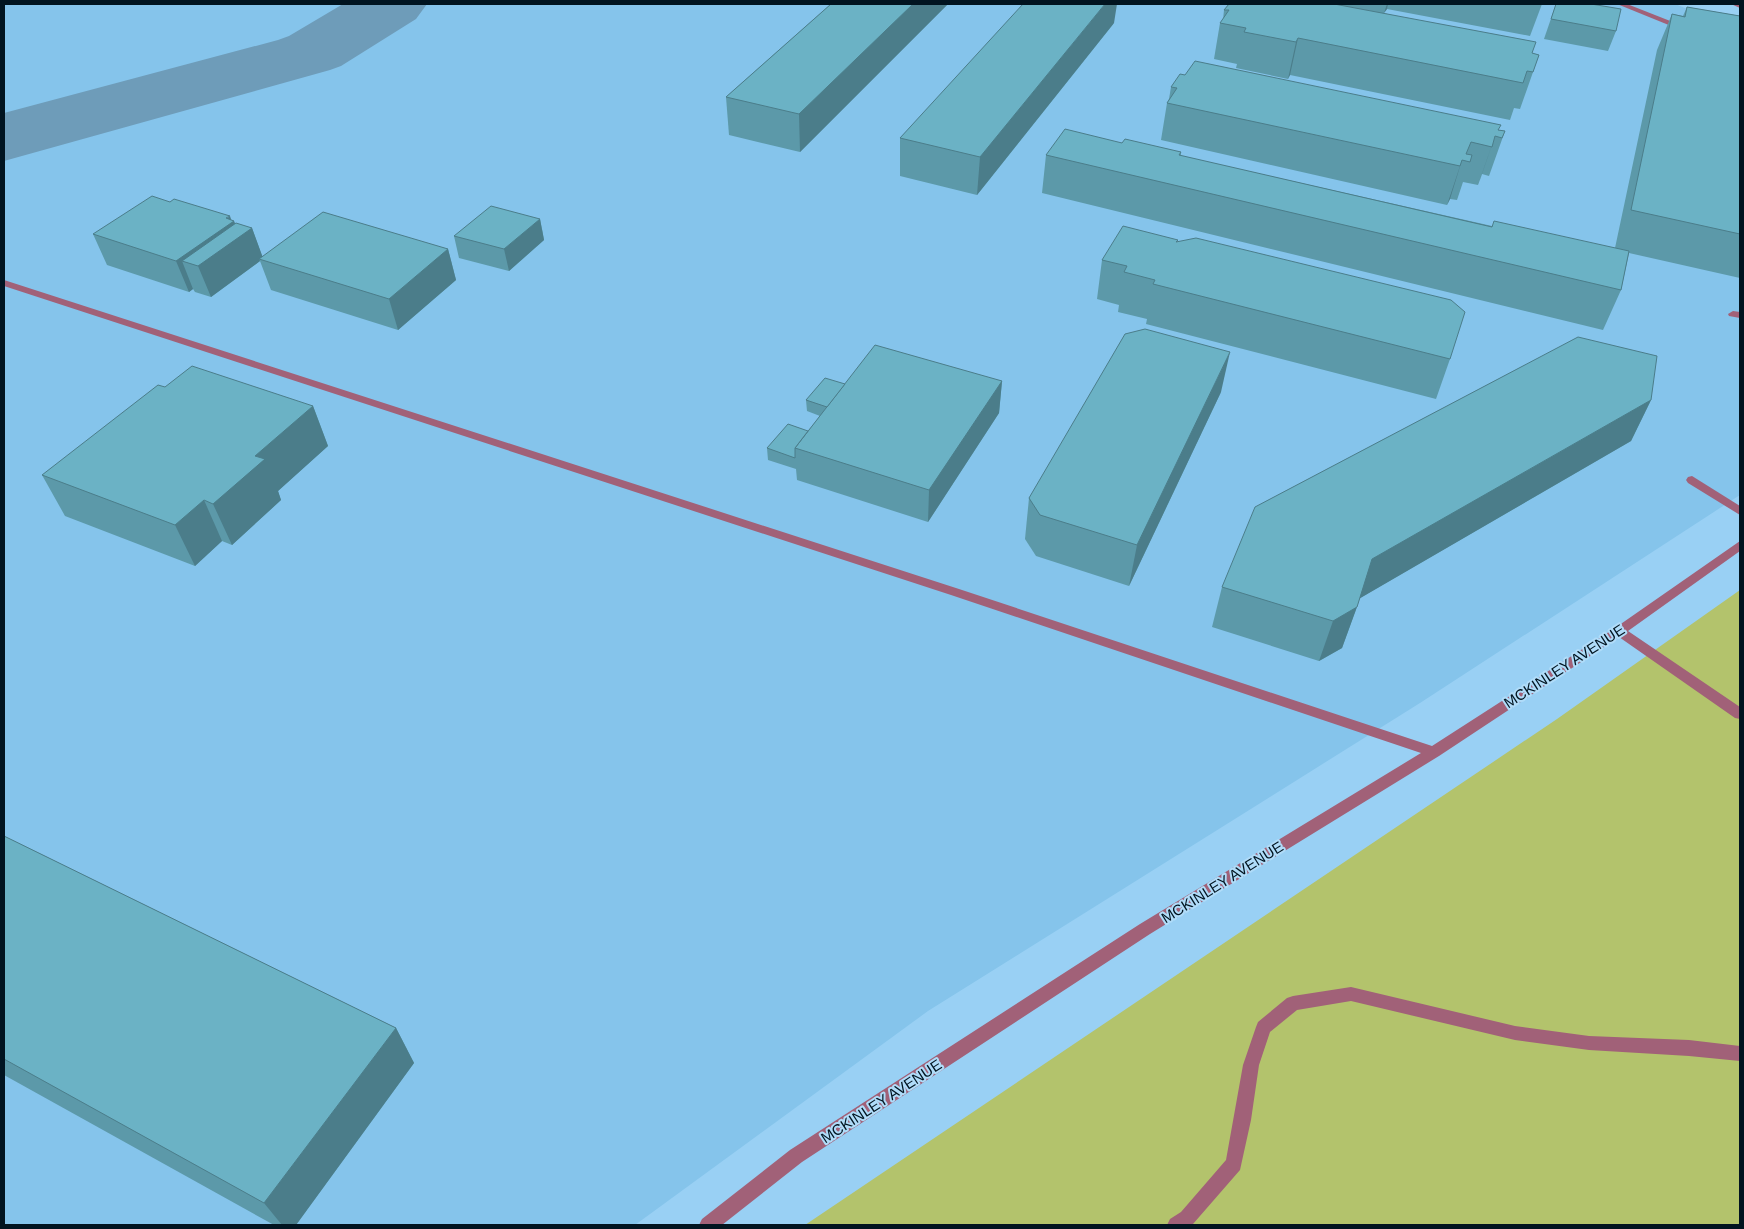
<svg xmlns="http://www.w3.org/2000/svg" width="1744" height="1229" viewBox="0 0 1744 1229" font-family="Helvetica,sans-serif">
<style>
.built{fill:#85c4eb}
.green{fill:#b3c36c}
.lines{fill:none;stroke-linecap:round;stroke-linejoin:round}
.taxiway{fill:#6e9cb9;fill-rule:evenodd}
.minor{fill:#a16178;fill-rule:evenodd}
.wall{fill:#5c99a9}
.shaded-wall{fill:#4b7d8a}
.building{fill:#6bb2c5;stroke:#4b7d8a}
.labels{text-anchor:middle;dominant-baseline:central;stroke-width:4;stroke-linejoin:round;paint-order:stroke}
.street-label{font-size:15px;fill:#011420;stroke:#b0dcf9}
</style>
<rect width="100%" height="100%" fill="#99d0f4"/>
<polygon class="built" points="4,4 1675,4 1740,30 1740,495 1420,703 928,1011 635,1225 4,1225"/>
<polygon class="green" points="1740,590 1740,1225 805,1225 1557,719"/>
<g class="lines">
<polygon class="taxiway" points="343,4 427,4 416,19 341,66 330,70 4,161 4,113 278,40 289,36"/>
<g class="minor">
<polygon points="1617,4 1627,4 1688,28 1681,30"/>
<polygon points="1731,4 1740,4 1740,8"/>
<polygon points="4,280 959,589 1432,746 1615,628 1740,541 1740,551 1628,631 1740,707 1740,719 1735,718 1619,637 1439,756 1150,934 802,1162 722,1225 699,1225 702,1219 790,1150 1140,924 1421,753 951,595 4,286"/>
<polygon points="1733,311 1740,312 1740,318 1729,316 1728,314"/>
<polygon points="1692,476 1740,506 1740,515 1688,483 1686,480 1688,477"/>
<polygon points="1351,987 1515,1026 1589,1036 1689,1040 1740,1046 1740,1061 1689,1056 1589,1050 1515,1040 1351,1001 1297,1010 1270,1032 1259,1065 1251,1120 1240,1170 1193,1224 1167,1225 1170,1219 1181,1212 1226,1160 1243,1065 1256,1027 1258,1022 1287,998 1293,996"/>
</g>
</g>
<g class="wall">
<polygon points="831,4 948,4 800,152 729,135 726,97"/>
<polygon points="1229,4 1542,4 1530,36 1387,9 1384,13 1539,55 1520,109 1514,108 1510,120 1290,75 1288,79 1236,68 1237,64 1214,59 1220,23 1223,20 1224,10"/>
<polygon points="1556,4 1616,31 1608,51 1544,39"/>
<polygon points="1687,7 1740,16 1740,278 1629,253 1621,290 1603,330 1042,193 1046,155 1122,143 1181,152 1181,156 1492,226 1615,248 1657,50 1672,14 1683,16"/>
<polygon points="1114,23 977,195 900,176 900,138"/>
<polygon points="1171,87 1499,130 1505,131 1489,176 1482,174 1478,185 1463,182 1457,200 1450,199 1447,205 1161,140 1167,103 1169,99"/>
<polygon points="540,219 544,240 509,271 459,258 454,236"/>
<polygon points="234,221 235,224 252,228 262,256 448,249 456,280 398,330 271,290 260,261 211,297 195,292 193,289 189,292 107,265 93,234"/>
<polygon points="1178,240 1177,242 1450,359 1436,399 1146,324 1147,319 1118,312 1119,305 1097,299 1102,260"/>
<polygon points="1002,381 999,413 928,522 797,480 796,469 768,460 767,448 808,431 820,416 807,411 806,400 845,384"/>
<polygon points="165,387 313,406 328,446 278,491 281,500 232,545 222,541 195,566 65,516 42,475"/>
<polygon points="1221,392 1129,586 1036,556 1025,539 1029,498"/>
<polygon points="1651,400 1631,441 1360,598 1342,648 1319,661 1212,627 1222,587"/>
<polygon points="4,836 396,1028 414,1063 296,1225 274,1225 4,1075"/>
</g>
<g class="shaded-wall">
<polygon points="913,4 948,4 800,152 799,114"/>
<polygon points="1105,4 1117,4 1114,23 977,195 980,157"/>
<polygon points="1387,4 1388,4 1387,9 1384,13"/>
<polygon points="1298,38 1290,75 1288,79 1296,42"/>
<polygon points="1495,136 1482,174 1478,185"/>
<polygon points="1462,160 1450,199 1447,205"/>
<polygon points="230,216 232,222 234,221 240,236 252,228 263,258 259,259 260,261 211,297 198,266 182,261 193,289 189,292 176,261"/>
<polygon points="540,219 544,240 509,271 504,249"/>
<polygon points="448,249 456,280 398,330 389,299"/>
<polygon points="1230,352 1221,392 1129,586 1137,545"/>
<polygon points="1002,381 999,413 928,522 929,490"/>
<polygon points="1651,400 1631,441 1357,600 1372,559"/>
<polygon points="313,406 328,446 278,491 281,500 232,545 213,504 255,456"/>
<polygon points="204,500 222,541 195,566 175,525"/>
<polygon points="1357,607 1342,648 1319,661 1333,621"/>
<polygon points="396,1028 414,1063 296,1225 282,1225 264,1203"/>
</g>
<g class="building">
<polygon points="831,4 913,4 799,114 726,97"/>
<polygon points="1023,4 1105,4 980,157 900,138"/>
<polygon points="1229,4 1334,4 1536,42 1532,53 1539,55 1533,72 1527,71 1523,83 1298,38 1296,42 1244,32 1246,28 1220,23 1229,10 1224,10"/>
<polygon points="1556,4 1591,4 1621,9 1616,31 1551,19"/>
<polygon points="1687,7 1740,16 1740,234 1631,210 1672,14 1685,17"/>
<polygon points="1195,61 1501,125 1498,130 1505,131 1502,138 1495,136 1492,147 1471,142 1466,154 1472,155 1470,162 1462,160 1460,166 1167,103 1177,88 1171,87 1180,74 1185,75"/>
<polygon points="1065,129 1122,143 1125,139 1181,152 1179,155 1492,227 1494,221 1629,251 1621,290 1046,155"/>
<polygon points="152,196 170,202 174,199 230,216 226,218 234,221 176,261 93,234"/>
<polygon points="491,206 540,219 504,249 454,236"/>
<polygon points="323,212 448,249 389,299 259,259"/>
<polygon points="236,223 252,228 198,266 182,261"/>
<polygon points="1123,226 1178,240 1176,242 1196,238 1451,300 1465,312 1450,359 1153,284 1155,280 1124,272 1127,266 1102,260"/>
<polygon points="1145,329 1230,352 1137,545 1040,515 1029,498 1125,334"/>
<polygon points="1578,337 1657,356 1651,400 1372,559 1357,607 1333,621 1222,587 1255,507"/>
<polygon points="875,345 1002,381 929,490 795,448"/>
<polygon points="192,366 313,406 255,456 265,459 213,504 204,500 175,525 42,475 158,385 165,387"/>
<polygon points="825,378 845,384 827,407 806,400"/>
<polygon points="788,424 808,431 795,448 795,458 767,448"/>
<polygon points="4,836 396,1028 264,1203 4,1059"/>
</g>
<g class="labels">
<g class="street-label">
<text transform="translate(1564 666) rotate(-33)">MCKINLEY AVENUE</text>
<text transform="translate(1222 882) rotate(-32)">MCKINLEY AVENUE</text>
<text transform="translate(881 1101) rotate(-33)">MCKINLEY AVENUE</text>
</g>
</g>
<rect width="1744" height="1229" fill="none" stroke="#011420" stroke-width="10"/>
</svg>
